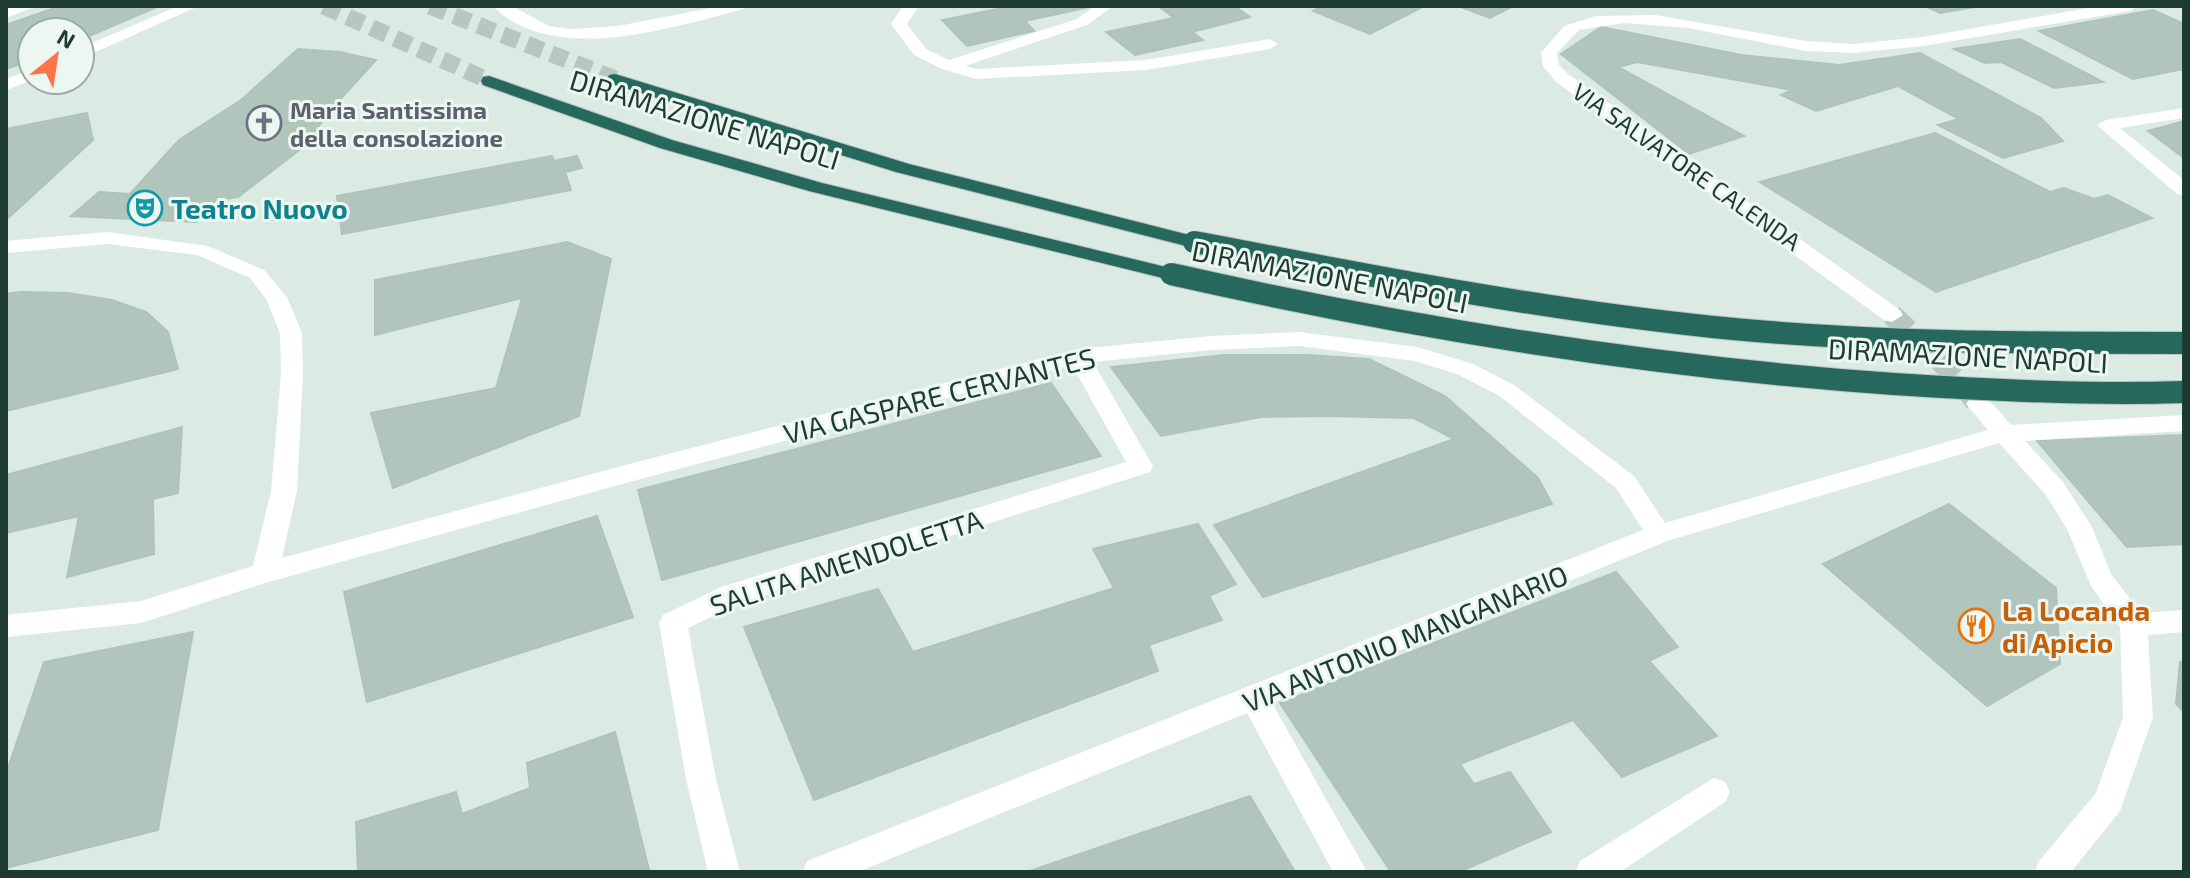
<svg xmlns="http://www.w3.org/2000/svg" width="2190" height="878" viewBox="0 0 2190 878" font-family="'Exo 2',sans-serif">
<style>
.building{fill:#b2c5bd;stroke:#aec4bb;stroke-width:2}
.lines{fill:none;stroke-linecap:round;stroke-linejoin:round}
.street-tunnel{stroke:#b6c7c1;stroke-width:22;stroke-dasharray:22 11;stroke-linecap:butt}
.highway-tunnel{stroke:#b6c7c1;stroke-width:17;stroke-dasharray:17 9;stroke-linecap:butt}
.highway-casing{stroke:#bbc4c2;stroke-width:2}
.street{fill:#fff;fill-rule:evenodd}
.highway{fill:#26695c;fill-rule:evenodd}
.highway-bridge-casing{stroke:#bbc4c2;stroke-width:24;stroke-linecap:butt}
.highway-bridge{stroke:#26695c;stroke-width:22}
.labels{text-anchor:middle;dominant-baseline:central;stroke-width:6;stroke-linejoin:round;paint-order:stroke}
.far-worship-label{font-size:24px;font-weight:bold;fill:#5b616d;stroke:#edf7f2;text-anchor:start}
.far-street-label{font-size:24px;fill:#1d3b33;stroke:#edf7f2}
.street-label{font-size:28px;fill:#1d3b33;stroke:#edf7f2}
.culture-label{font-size:28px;font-weight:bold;fill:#0d838f;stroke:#edf7f2;text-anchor:start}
.food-label{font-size:28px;font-weight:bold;fill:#c56008;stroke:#edf7f2;text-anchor:start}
</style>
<rect width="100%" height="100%" fill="#dceae4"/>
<g class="building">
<polygon points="60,6 159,6 80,40 80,32 32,32 32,60 6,69 6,25"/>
<polygon points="1012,6 1094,6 1025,21 1034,31 967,46 942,20"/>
<polygon points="1172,6 1234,6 1250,17 1192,32 1203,40 1135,55 1106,32 1174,18 1161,8"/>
<polygon points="1323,6 1322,6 1424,6 1370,34 1313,11"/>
<polygon points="1458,6 1513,6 1490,18"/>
<polygon points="1925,6 1981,6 1940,13"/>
<polygon points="2153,10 2184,24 2184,69 2133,79 2039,31"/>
<polygon points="1601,27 1741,55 1839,65 1920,53 2041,118 2063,141 2003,158 1938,125 1959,119 1898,86 1816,111 1781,95 1792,90 1637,62 1618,67 1744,136 1689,154 1561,54"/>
<polygon points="2020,39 2103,82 2054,88 2001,62 1985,63 1954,49"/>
<polygon points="298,49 340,52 376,60 335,105 302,148 238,197 216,200 130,194 179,140 241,100"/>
<polygon points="87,113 93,140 6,220 6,129"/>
<polygon points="2184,121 2184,158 2148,131"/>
<polygon points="1935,133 2050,192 2064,188 2094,199 2108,195 2152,218 1936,292 1760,182"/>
<polygon points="552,156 554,161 577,156 582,168 565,172 571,190 342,234 337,196"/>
<polygon points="99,192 130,194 216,200 197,222 71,216"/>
<polygon points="567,242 611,259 579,416 393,488 371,413 496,388 522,298 375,335 375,280"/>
<polygon points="21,292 68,293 112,300 146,312 168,332 178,369 6,411 6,294"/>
<polygon points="1224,355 1307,355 1369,359 1445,396 1538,478 1552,504 1263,597 1214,525 1454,439 1414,418 1327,416 1261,417 1161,436 1111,367"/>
<polygon points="1051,383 1101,456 662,580 638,490"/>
<polygon points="182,427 178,493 153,499 154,554 67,577 79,516 6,533 6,475"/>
<polygon points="2184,435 2184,544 2127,547 2037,441"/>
<polygon points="1949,504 2056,588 2060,664 1987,706 1823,564"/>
<polygon points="597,516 633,617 367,702 344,592"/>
<polygon points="1198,524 1236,584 1209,596 1222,620 1149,645 1158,671 814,800 744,627 878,589 913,652 1114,588 1093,549"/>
<polygon points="1616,572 1678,647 1649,661 1717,736 1622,777 1573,720 1460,764 1474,784 1510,772 1551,832 1459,872 1391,872 1280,703"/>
<polygon points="193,632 158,830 6,868 6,774 44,662"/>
<polygon points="2180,662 2184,662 2184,712 2176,704"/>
<polygon points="615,732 649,870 358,872 356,822 456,792 462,814 530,788 527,763"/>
<polygon points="1250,796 1295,872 1027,872"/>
</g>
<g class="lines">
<polyline class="street-tunnel" points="1892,315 1961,381 1976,402"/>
<g class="highway-tunnel">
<polyline points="324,6 489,81"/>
<polyline points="430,6 615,79"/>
</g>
<g class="highway-casing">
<g id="highway">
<polygon points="615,74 909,164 1201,238 1204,242 1194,248 896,172 609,83 607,79 609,75"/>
<polygon points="489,76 672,140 822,183 1178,270 1181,274 1171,280 809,191 660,148 483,85 481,81 483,77"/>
</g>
</g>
<g class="street">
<polygon points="12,6 36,6 6,18 6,8"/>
<polygon points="178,6 199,6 80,59 80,48"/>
<path d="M493,6H512L549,26L570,29L618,26L721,6H747L744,9C674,27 552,67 493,6Z"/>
<polygon points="903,6 919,6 907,24 926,49 949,60 1077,19 1095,6 1113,6 1087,25 965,66 977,69 1146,60 1270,39 1278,44 1270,49 1146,70 976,79 942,69 914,55 891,24"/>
<polygon points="2100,6 2138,6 2130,11 1923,46 1853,53 1806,51 1688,28 1624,23 1579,30 1557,53 1559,65 1568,74 1900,310 1903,315 1892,322 1884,320 1556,82 1543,66 1541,53 1564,26 1596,16 1655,15 1806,41 1853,44 1923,37"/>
<polygon points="32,69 32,80 6,90 6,79"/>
<polygon points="2184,108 2184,118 2120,128 2184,180 2184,196 2177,194 2097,125 2106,120"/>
<path d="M107,232L208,246L264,270L287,297L302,333L303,374L297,491L282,558L633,463L1078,349L1211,336L1299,332L1417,347L1473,364L1514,385L1634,476L1665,523L1988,430L1966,404L1970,398C1989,393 1999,412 2011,425L2184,415V431L2025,441L2063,482L2092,527L2111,574L2141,613L2184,610V632L2148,635L2153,717L2120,811L2071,872H2035L2039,861L2096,793L2123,717L2120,627L2091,586L2067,529L2045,494L1999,443L1667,541L1272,703L1367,872H1333L1247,713L858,872H803L807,861L1643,530L1616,488L1498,395L1457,374L1415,361L1299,346L1211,350L1093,362L1153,466L1150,472L740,603L688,628L716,779L740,872H708L686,779L659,623L663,615L721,587L1126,462L1072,365L633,481L265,583L141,623L6,637V615L141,601L253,566L271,491L281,374L280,333L266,299L250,278L197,255L107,244L6,253V241Z"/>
<polygon points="1714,778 1725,782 1730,792 1725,802 1620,872 1576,872 1580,861"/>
</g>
<use href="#highway" class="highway"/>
<g class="highway-bridge-casing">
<g id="highway-bridge">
<path d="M1194,242C1366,275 1538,309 1713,327C1869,343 2027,343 2184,343"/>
<path d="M1171,274C1410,328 1650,367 1894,384C1990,390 2087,395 2184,392"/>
</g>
</g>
<use href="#highway-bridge" class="highway-bridge"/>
</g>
<defs>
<g id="church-ring" transform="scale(1.8)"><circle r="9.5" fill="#edf7f2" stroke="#6b7280" stroke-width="1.5"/><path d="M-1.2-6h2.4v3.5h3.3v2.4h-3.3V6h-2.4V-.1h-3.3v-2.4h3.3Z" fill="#6b7280"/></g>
<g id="theatre-ring" transform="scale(1.8)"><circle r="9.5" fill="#edf7f2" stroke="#0f9aa8" stroke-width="1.5"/><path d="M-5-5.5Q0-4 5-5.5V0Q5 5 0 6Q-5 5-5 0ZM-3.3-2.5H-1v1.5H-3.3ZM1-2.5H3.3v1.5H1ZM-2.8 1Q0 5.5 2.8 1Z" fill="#0f9aa8"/></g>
<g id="restaurant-ring" transform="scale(1.8)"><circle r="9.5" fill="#edf7f2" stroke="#e8710a" stroke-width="1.5"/><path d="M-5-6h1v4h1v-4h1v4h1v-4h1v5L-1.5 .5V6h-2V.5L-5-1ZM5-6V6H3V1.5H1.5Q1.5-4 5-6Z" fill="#e8710a"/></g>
</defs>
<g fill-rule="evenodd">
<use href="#church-ring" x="264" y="123"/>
<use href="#theatre-ring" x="145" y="208"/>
<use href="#restaurant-ring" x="1976" y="626"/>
</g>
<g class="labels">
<g class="far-worship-label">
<text x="290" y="109">Maria Santissima<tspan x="290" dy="28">della consolazione</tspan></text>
</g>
<g class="far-street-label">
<text transform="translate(1687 166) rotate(35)">VIA SALVATORE CALENDA</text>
</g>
<g class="street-label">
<text transform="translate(705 119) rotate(17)">DIRAMAZIONE NAPOLI</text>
<text transform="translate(1330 276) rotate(11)">DIRAMAZIONE NAPOLI</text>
<text transform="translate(1968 355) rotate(3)">DIRAMAZIONE NAPOLI</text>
<text transform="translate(939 395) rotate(-14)">VIA GASPARE CERVANTES</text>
<text transform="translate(846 562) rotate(-18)">SALITA AMENDOLETTA</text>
<text transform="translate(1405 638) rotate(-22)">VIA ANTONIO MANGANARIO</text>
</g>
<g class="culture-label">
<text x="171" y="208">Teatro Nuovo</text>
</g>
<g class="food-label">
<text x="2002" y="610">La Locanda<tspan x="2002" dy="32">di Apicio</tspan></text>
</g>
</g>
<rect width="2190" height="878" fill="none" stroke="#1d3b33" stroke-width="16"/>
<g transform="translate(56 56) rotate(30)"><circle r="38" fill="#edf7f2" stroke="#9aaca6" stroke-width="2"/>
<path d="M0-6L14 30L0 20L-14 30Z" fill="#ff7446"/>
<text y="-12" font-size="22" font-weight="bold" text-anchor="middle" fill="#1d3b33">N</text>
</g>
</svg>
